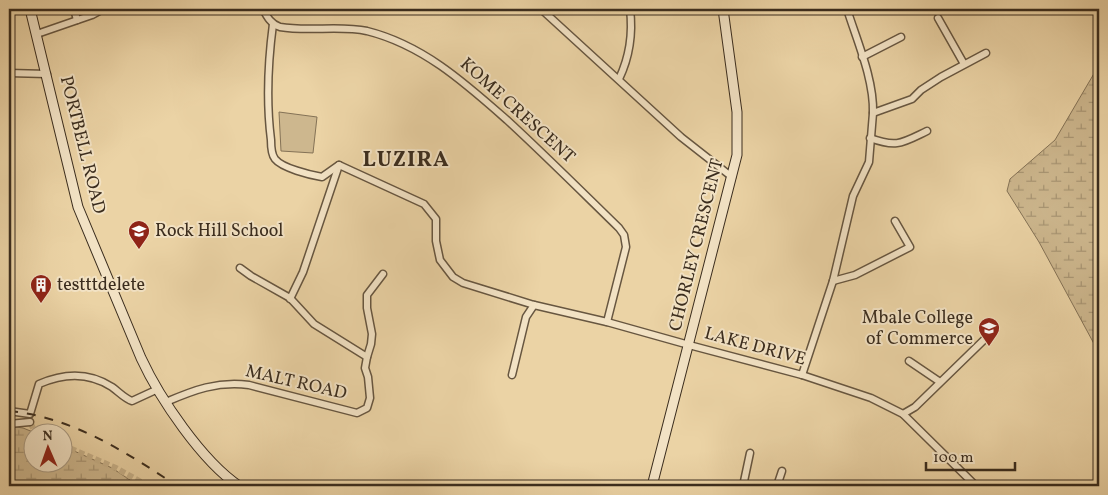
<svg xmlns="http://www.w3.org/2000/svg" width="1108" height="495" viewBox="0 0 1108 495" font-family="Vollkorn,serif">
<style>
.wetland{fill:url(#wetland-marsh);stroke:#847256}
.green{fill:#cdb78e;stroke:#847256}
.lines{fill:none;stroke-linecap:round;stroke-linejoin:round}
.street-tunnel{stroke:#c8b28a;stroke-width:6;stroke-dasharray:6 3;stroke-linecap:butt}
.street-casing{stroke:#675640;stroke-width:9}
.secondary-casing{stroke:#3b2d1e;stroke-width:11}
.street{stroke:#f2e2c4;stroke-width:6}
.secondary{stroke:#f2e2c4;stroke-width:9}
.rail{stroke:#3b2d1e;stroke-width:2;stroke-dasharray:9 9;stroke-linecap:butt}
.labels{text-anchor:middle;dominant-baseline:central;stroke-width:4;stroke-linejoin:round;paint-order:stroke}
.street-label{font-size:18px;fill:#3b2d1e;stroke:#f2e2c4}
.poi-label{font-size:18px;fill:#3b2d1e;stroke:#f2e2c4;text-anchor:start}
.district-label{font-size:22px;font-weight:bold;letter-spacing:1px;fill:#3b2d1e;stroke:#f2e2c4}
</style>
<defs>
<pattern id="wetland-marsh" width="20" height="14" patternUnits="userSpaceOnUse" patternTransform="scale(1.25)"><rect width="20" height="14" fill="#cdb78e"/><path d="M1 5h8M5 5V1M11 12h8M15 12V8" fill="none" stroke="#a89573"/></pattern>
</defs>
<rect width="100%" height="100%" fill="#ebd3a5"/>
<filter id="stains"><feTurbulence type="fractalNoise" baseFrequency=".004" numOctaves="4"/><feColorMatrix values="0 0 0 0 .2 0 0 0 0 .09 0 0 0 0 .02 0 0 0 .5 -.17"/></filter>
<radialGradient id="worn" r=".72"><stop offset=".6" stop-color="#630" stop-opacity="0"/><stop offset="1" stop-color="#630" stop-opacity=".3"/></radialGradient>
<g class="wetland">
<polygon points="1099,65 1099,353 1039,242 1007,191 1010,179 1055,140"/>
<polygon points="9,426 23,428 33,432 32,462 62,462 63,446 112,468 139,486 9,486"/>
</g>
<polygon class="green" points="279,112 317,117 313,153 281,151"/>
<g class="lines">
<g class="street-tunnel">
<polyline points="30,414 30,422 35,432"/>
<polyline points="62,445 116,468 148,486"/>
</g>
<g class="street-casing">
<g id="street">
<polyline points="74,9 77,20"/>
<path d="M263,9C267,17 271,24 280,27C309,32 339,25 367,31C423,45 465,83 507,120C545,155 582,192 619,228L624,235L626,247L607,322"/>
<polyline points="541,9 681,137 732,177"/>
<path d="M847,9C857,41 874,79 873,113L912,99L921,90L941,77L986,53"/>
<polyline points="938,18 964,64"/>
<path d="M273,24C268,62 266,101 271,140C271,146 271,154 275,159C282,168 310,175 322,177L339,165L424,204L436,219V241L440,260L453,277L463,283L534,305L607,322L689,345L802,375L871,398L903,414L976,486"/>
<polyline points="37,34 92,15 103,9"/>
<polyline points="862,57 901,37"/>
<polyline points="9,73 47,74"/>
<path d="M619,79C630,56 633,34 630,9"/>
<path d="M870,138C897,148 902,143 927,131"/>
<polyline points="240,268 251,276 290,298 314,324 367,357"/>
<polyline points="833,281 855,275 910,247 895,221"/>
<polyline points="290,299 303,272 339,165"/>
<polyline points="909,361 940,382"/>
<polyline points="512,375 526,317 534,305"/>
<polyline points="802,375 833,281 853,196 869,162 873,113"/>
<path d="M166,402C194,390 217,381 249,385L357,413L367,408L370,398L368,377L365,368L367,357L371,344L372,334L367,308V295L383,274"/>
<path d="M9,411L30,414L39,384C64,373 89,372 112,387C119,392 124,398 132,401L158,389"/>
<polyline points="903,414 915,407 989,335"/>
<polyline points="9,424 30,422"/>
<polyline points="743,486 750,453"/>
<polyline points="777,486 782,471"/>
</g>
</g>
<g class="secondary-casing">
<g id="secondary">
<path d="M30,9L78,207L141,358C160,399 202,461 239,486"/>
<polyline points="652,486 737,155 737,112 723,9"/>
</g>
</g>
<use href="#street" class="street"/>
<use href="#secondary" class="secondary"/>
<path class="rail" d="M9,411C72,417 126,452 177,486"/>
</g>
<defs>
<g id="school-pin" transform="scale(1.125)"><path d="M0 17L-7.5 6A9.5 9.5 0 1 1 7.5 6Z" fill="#8f2418" stroke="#f2e2c4"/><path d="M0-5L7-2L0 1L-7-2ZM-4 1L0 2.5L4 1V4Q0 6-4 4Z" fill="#fff"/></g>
<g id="building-pin" transform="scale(1.125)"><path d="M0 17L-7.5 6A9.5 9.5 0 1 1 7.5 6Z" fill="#8f2418" stroke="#f2e2c4"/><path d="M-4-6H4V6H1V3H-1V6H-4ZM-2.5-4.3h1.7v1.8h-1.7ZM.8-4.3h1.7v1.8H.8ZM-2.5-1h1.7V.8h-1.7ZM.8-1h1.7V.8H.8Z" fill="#fff"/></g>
<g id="university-pin" transform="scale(1.125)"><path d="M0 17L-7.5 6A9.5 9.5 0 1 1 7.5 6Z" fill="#8f2418" stroke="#f2e2c4"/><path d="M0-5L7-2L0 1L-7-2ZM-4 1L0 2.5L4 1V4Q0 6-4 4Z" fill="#fff"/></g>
</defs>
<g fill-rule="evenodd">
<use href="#school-pin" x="139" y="231"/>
<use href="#building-pin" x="41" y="285"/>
<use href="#university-pin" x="989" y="328"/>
</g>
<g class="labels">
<g class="street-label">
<text transform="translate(517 111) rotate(42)">KOME CRESCENT</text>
<text transform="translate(82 145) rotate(76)">PORTBELL ROAD</text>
<text transform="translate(697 245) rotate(-76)">CHORLEY CRESCENT</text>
<text transform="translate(755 347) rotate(15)">LAKE DRIVE</text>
<text transform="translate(296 383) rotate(13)">MALT ROAD</text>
</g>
<g class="poi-label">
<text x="155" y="231">Rock Hill School</text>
<text x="57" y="285">testttdelete</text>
<text x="973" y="318" text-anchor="end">Mbale College<tspan x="973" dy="21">of Commerce</tspan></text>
</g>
<g class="district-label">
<text x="406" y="160">LUZIRA</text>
</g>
</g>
<rect width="1108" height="495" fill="none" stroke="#ebd3a5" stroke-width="30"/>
<rect x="10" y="10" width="1088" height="475" fill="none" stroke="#3b2d1e" stroke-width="2.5"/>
<rect x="15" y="15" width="1078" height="465" fill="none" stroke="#3b2d1e"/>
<g transform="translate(48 448) rotate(358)"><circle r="24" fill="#f2e2c4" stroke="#a99a82"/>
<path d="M0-4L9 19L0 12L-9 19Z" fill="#8f2418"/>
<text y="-8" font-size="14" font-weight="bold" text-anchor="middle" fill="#3b2d1e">N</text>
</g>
<path d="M926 462v8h89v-8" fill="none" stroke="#3b2d1e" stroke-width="2.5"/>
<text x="933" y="462" font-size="15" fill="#3b2d1e" stroke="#f2e2c4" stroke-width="4" paint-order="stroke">100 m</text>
<rect width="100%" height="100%" filter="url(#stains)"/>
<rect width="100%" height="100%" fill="url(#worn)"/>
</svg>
